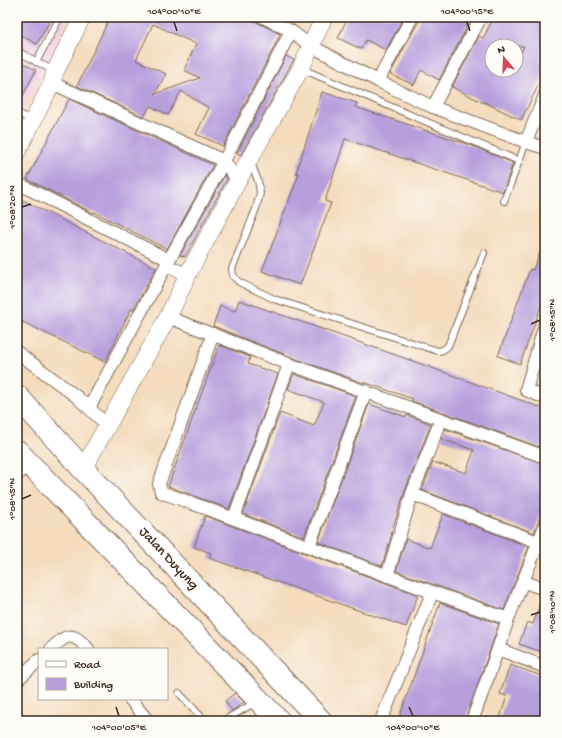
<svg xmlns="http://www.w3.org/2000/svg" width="562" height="738" viewBox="0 0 562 738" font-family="'Gochi Hand',sans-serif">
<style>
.built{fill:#f0d0e4}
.building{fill:#b79fdd;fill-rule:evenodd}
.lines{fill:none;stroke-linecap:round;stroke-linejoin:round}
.lane-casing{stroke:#7c6856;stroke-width:8}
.street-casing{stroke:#7c6856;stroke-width:14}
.secondary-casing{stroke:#7c6856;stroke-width:18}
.highway-casing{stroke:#7c6856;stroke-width:24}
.lane{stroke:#fff;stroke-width:6}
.street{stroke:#fff;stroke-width:12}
.secondary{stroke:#fff;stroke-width:17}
.highway{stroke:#fff;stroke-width:22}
.ticks{fill:none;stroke:#3b2a1e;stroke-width:1.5}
.labels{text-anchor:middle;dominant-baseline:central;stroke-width:3;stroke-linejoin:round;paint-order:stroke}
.street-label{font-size:14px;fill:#3b2a1e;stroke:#fdfcf7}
.neatline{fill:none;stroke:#3b2a1e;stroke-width:1.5}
.ticks-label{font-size:10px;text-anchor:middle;fill:#3b2a1e}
</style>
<rect width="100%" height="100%" fill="#fdfcf7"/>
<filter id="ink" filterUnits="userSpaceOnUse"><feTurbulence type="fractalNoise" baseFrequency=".025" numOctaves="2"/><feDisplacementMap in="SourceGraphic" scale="8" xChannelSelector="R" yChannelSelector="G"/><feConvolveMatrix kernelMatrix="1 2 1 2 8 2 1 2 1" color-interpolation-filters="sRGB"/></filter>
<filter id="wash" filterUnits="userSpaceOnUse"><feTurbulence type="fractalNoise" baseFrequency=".012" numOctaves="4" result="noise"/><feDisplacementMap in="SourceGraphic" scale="16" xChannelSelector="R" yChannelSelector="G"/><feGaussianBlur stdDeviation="0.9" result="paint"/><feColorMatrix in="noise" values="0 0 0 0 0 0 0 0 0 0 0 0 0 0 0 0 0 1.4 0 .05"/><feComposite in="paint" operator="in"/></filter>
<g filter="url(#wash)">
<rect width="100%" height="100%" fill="#f4dcbd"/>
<polygon class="built" points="17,17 69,17 17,124"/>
<g id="blocks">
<g class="building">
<polygon points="17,17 52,17 37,44 17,33"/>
<path d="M110,17H247L280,34L273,49L223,146L196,134L209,108L181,91L168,115L150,106L144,117L77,86ZM153,24L196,44L184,70L200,78L155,94L166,74L136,60Z"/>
<polygon points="348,17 404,17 386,50 366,40 361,49 338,38"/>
<polygon points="419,17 471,17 465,28 466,29 439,80 421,70 414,85 390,74 419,21"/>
<path d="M494,17H545V72L521,120L484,102V103L452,87L479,36L483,38ZM492,46H524L516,63V70H492Z"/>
<polygon points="286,56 294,60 292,63 241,155 237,153"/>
<polygon points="17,60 36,70 17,107"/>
<polygon points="322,92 357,103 355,107 473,146 513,163 503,192 345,139 325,201 331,203 300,285 262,271 299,174 296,173"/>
<polygon points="69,99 213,165 167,249 94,212 93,213 27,179"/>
<polygon points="225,175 227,179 185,257 180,255"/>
<polygon points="17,197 156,268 133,310 131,309 105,362 17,319"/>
<polygon points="544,242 545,242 545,295 520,364 498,356 530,269 533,270"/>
<polygon points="239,300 424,365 545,409 545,449 412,401 413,399 364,382 364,383 299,360 213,326 220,306 235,311"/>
<polygon points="219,345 250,357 248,364 278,374 229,509 168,486"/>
<polygon points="294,374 356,396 304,537 243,514 280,413 314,426 324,402 288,389"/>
<polygon points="369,404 406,417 407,415 431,424 405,491 391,533 392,534 382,566 318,542"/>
<polygon points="445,429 545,464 545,503 534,533 422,490 433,462 466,473 474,450 441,439"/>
<polygon points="443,514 529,547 504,610 396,571 406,539 430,548"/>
<polygon points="205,516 418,595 406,627 209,558 211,553 194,547"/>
<polygon points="543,596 545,596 545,653 519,644 527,622 533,624"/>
<polygon points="440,603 499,624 465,721 398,721"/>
<polygon points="510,665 545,677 545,721 499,721 507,696 500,694"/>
<polygon points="235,693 244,702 232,711 225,701"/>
</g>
</g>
</g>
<g filter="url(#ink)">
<use href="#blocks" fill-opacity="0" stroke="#7c6856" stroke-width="1"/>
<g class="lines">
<g class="lane-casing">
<g id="lane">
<polyline points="17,51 54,71"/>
<polyline points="36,62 60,17"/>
<polyline points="302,69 519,161"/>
<polyline points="17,113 32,120"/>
<polyline points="251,163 257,178 259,185 260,193 256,209 232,269 233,276 239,282 274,299 438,351 443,350 448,346 484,253"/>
<polyline points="504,201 519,161 526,142"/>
<polyline points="179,693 205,721"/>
<polyline points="223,721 256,702"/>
</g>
</g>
<g class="street-casing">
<g id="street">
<polyline points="263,17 291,31 311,46 378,81 433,107 526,142 545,148"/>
<polyline points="378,81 412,17"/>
<polyline points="52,83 224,161 238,181"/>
<polyline points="433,107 481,17"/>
<polyline points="526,142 545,95"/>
<polyline points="17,183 169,260"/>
<polyline points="166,266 188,274"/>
<polyline points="168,317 289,364 545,457"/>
<polyline points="545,324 526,390 545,398"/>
<path d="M213,334L159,484L161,492C277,534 392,579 508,619"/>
<polyline points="17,352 77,397 107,425"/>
<polyline points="89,408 169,260 224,161 291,31"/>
<polyline points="17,475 29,463"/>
<polyline points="412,494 538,542"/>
<polyline points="234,518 289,364"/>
<polyline points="309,546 366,391"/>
<polyline points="387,576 412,494 441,419"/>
<polyline points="524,582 545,589"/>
<path d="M51,649C67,634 72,631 88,649"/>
<polyline points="498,649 545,667"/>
<polyline points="17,680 39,660"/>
<polyline points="130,699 148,721"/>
<polyline points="381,721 432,593"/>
<polyline points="472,721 498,649 508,619 545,526"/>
</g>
</g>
<g class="secondary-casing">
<g id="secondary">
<polyline points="17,152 52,83 55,72 82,17"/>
<polyline points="83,469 168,317 188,274 249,160 301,68 324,17"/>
</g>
</g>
<g class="highway-casing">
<g id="highway">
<polyline points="17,396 83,469 321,721"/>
<polyline points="17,451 279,721"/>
</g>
</g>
<use href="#lane" class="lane"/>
<use href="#street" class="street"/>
<use href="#secondary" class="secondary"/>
<use href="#highway" class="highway"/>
</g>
</g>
<path class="ticks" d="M174,22L177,31M467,22L470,31M22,207L31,204M531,324L540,320M22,499L31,495M531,615L540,612M116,707L119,716M409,707L413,716"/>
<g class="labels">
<g class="street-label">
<text transform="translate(168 559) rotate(47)">Jalan Duyung</text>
</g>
</g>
<rect width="562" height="738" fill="none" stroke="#fdfcf7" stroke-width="44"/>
<rect x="38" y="648" width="130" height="52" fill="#fdfcf7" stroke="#afa8a0"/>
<rect x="46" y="661" width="20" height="6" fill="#ffffff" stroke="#afa8a0"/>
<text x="74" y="668" font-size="12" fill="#3b2a1e">Road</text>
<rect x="46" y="678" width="20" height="12" fill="#b79fdd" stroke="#afa8a0"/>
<text x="74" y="688" font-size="12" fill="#3b2a1e">Building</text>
<g transform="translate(504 58) rotate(341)"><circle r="19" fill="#fdfcf7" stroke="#afa8a0"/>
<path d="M0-3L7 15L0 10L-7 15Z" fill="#d1495b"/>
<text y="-6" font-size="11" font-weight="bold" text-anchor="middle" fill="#3b2a1e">N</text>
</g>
<rect x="22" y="22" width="518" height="694" class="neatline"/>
<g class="ticks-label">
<text x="174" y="14">104°00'10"E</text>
<text x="467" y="14">104°00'15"E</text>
<text transform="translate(11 207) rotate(-90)" y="4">1°08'20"N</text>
<text transform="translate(551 320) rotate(-90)" y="4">1°08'15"N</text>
<text transform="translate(11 499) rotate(-90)" y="4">1°08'15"N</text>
<text transform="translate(551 612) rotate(-90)" y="4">1°08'10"N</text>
<text x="119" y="730">104°00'05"E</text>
<text x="413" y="730">104°00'10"E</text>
</g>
</svg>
